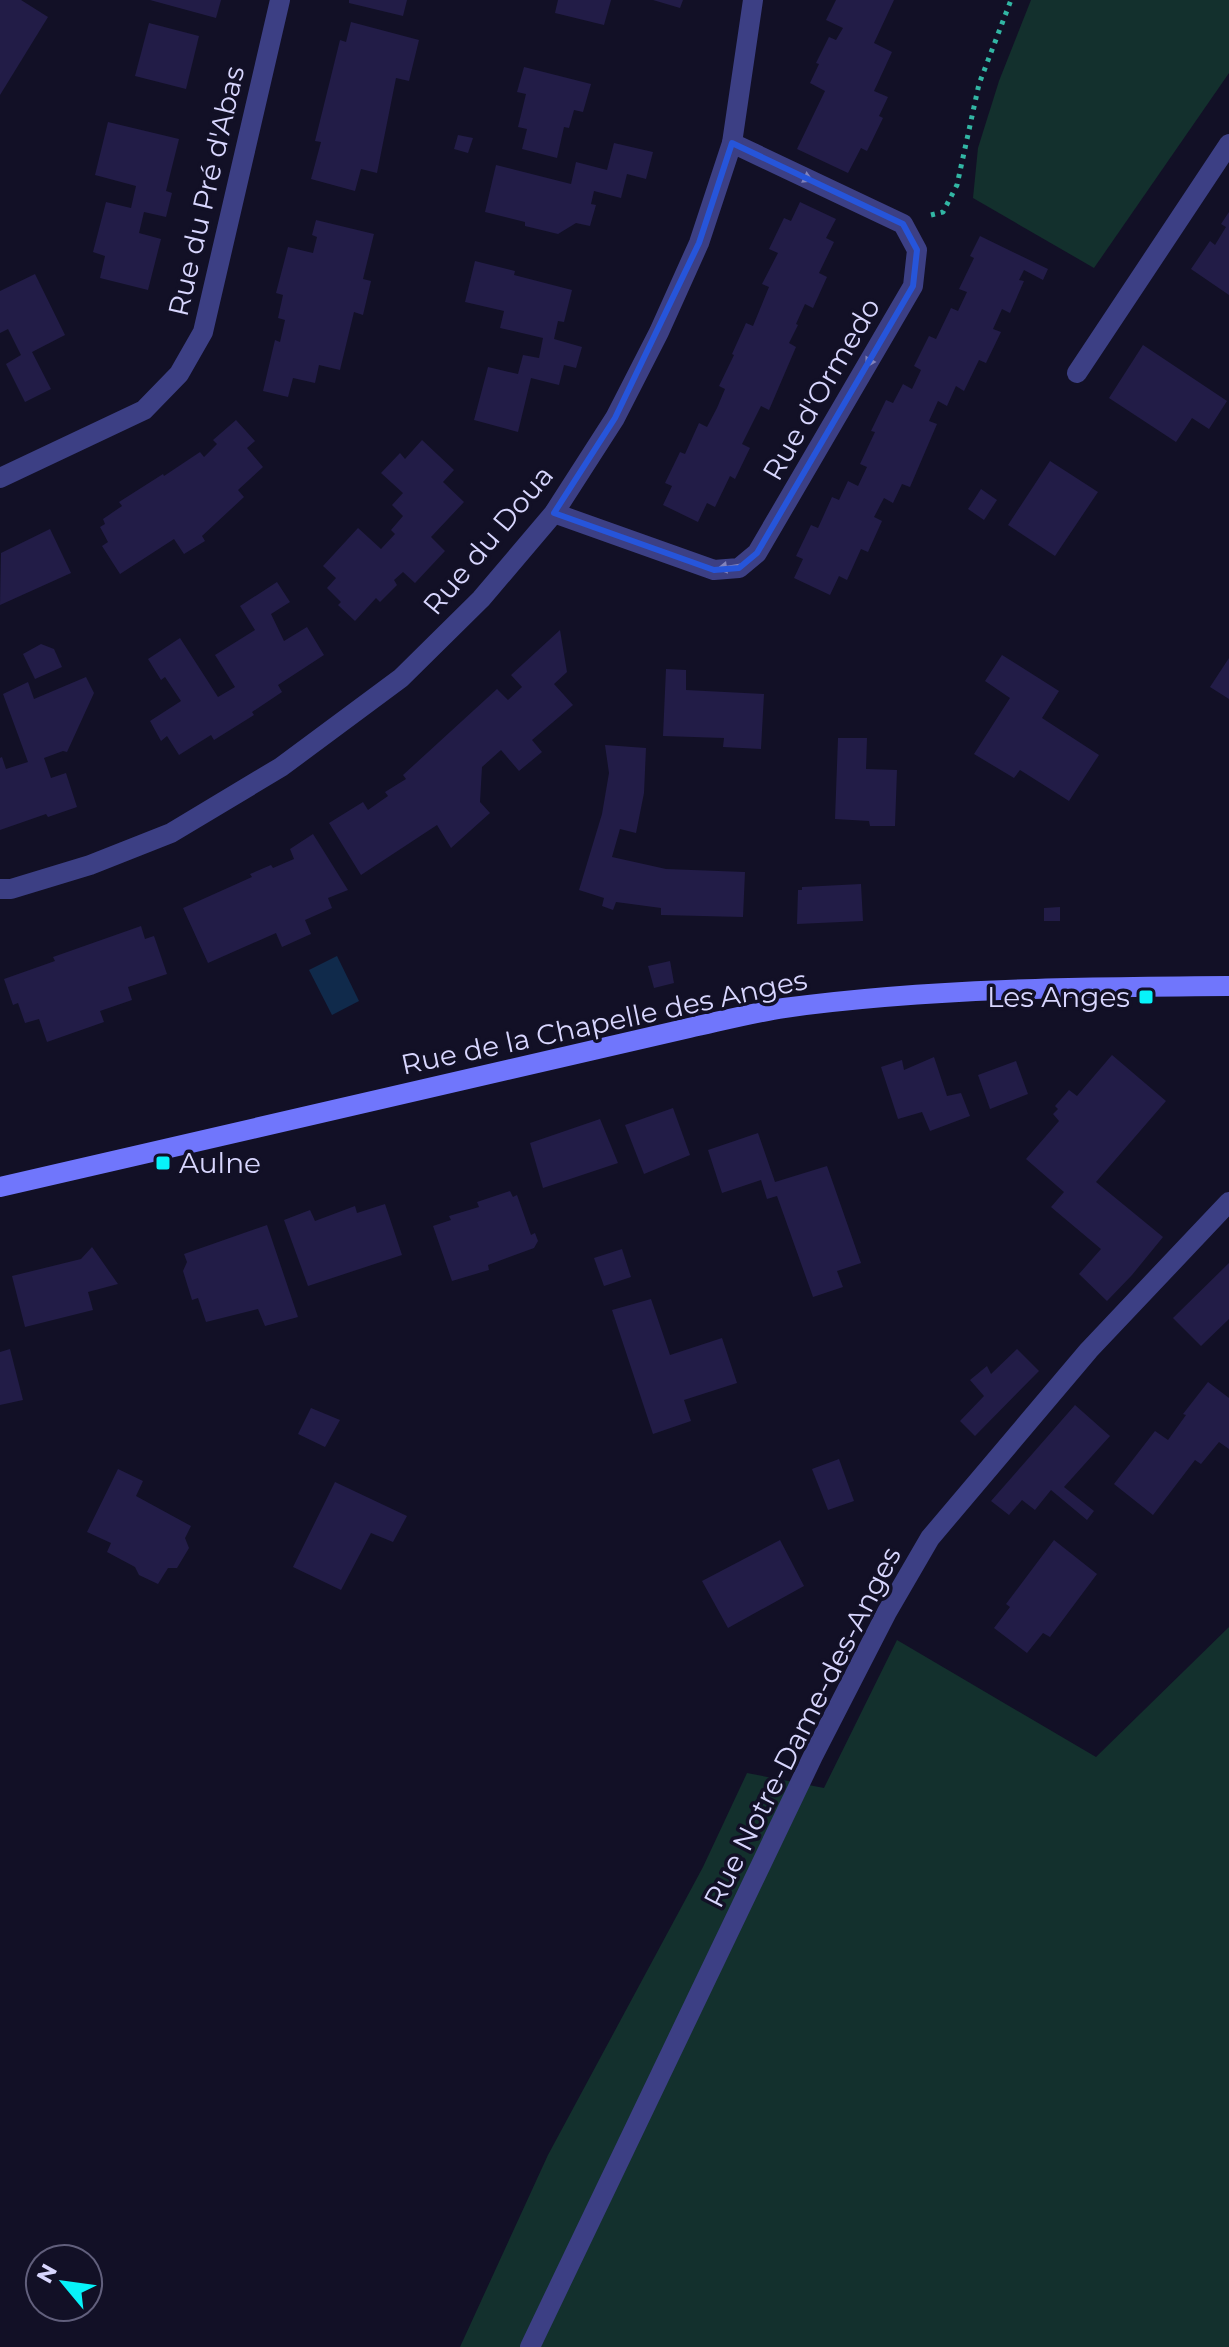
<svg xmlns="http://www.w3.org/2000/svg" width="1229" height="2347" viewBox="0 0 1229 2347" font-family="Montserrat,sans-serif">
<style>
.green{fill:#13302d}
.water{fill:#102a4b}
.building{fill:#221c47}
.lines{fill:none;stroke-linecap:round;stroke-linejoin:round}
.path{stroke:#32b6a4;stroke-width:5;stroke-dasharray:4 6;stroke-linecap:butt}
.service{stroke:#3c3f84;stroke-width:20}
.minor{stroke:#3c3f84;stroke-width:20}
.secondary{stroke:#7076fc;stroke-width:20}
.oneway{fill:#8283bb}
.marked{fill:none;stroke:#2655da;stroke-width:6;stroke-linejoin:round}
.poi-dot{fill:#07f3f9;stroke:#121026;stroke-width:3}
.labels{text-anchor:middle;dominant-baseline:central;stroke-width:7;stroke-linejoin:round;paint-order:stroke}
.street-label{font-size:28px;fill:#d8d6fe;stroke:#121026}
.poi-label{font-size:28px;fill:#d8d6fe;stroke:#121026;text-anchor:end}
</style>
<rect width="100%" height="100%" fill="#121026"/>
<g class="green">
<polygon points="1031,0 1229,0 1229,73 1094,268 973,198 978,148 999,81"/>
<polygon points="1229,1627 1229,2347 460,2347 548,2155 703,1867 747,1773 824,1788 897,1640 1096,1757"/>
</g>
<polygon class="water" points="337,956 359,1001 332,1015 309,970"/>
<g class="building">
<polygon points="0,0 21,0 48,17 0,95"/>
<polygon points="150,0 221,0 216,18"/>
<polygon points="349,0 407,0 403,16 349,3"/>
<polygon points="558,0 611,0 604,25 555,13"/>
<polygon points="653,0 683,0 680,8"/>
<polygon points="836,0 894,0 874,43 892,52 874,91 888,97 879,116 883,118 867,151 861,148 848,173 797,149 825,91 810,83 819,64 816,63 829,37 836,40 843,28 826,20"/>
<polygon points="351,22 419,40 409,81 396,78 377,173 361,169 355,191 311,179 321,142 315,141 340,40 346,42"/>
<polygon points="149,23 199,36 186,89 135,76"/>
<polygon points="524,67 591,84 583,112 574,110 569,128 564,127 557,158 522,149 527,129 518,127 526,94 517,92"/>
<polygon points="108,122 179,139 166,191 172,193 166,217 144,212 139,233 161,239 148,290 100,278 105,256 93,252 106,202 131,208 136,186 95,175"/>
<polygon points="458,135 473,138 468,153 454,149"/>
<polygon points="614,143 653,152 646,179 627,174 621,198 594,191 591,204 596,205 590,226 576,223 558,234 525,226 525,222 485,212 496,165 571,184 576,162 607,170"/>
<polygon points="800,202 836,219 826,238 834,242 819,273 827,277 813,308 805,304 796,324 798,325 789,343 796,347 769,410 761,406 742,444 750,448 735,479 730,476 715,507 707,503 698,522 663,505 672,486 665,483 680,452 685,454 699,423 707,427 717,408 725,389 719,386 734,355 732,354 746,323 753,326 769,287 762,284 778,253 769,249 784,218 791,221"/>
<polygon points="1229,212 1229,295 1191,269 1210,241 1215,245 1226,227 1221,224"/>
<polygon points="316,220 374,234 363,279 371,281 363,315 354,312 340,370 319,365 315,383 293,378 288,397 263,391 275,340 280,342 285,320 278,318 283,295 276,293 288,247 313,253 317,237 312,235"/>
<polygon points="980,236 1048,269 1043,280 1024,270 1019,280 1024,281 1010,313 1002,309 993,329 1001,332 986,363 979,360 964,391 956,386 947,406 938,401 929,421 937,424 910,487 902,484 893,503 884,498 874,517 882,521 868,552 861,549 847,580 839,576 830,595 794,578 803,559 796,556 811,525 818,528 832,497 839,500 848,481 858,486 867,467 860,464 875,432 871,431 886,400 893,403 903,384 912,389 921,370 914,366 929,336 936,339 951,308 958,311 967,292 959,289 974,258 970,256"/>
<polygon points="475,261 515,271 514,275 572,290 564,322 558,321 554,339 582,347 576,368 564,365 559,385 531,378 518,432 474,420 488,367 518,374 523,355 539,358 543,338 500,328 504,311 465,302"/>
<polygon points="35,274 65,335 32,352 51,389 25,402 6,364 21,355 8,329 0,333 0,291"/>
<polygon points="1143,345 1227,401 1209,429 1192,418 1176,442 1109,398"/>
<polygon points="236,420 255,441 247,448 263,467 238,490 244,497 202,536 205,541 184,554 174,539 120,574 102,546 108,542 100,527 105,524 103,519 122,506 119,502 163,474 164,476 200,452 204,457 217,444 213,440"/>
<polygon points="422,440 454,470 443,482 464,502 431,537 445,551 415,583 403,572 394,580 397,585 380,602 376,598 355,621 338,605 341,602 327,588 336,578 323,566 358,528 381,549 395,534 391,530 403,516 392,505 403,493 381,473 400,453 405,459"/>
<polygon points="1050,461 1098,492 1055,556 1008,525"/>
<polygon points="981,489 997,500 984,520 968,509"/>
<polygon points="50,529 71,573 0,605 1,553"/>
<polygon points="277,582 290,602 271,614 284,641 307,627 324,655 278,685 282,692 252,712 254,715 214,740 211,735 179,755 167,736 161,741 150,721 181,701 165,677 161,680 148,659 180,638 218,697 235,687 215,655 255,630 240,606"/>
<polygon points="560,630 567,672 554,684 573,705 532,740 542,752 519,771 501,750 482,767 480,802 490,813 451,848 437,825 361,875 329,823 363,802 368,810 388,796 385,792 406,779 403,775 497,689 508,700 522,687 511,675"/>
<polygon points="41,644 54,649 62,667 35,679 23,654"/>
<polygon points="1002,655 1059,691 1042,718 1099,755 1069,801 1020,770 1014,778 974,754 1010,698 985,681"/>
<polygon points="1229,658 1229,699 1210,687"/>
<polygon points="666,669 686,670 686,690 764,694 761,749 723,747 724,738 663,736"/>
<polygon points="86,677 94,693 67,752 63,751 44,758 51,778 66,773 77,807 48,817 46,814 0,830 0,758 2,757 6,769 28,762 3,694 28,682 34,699"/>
<polygon points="838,738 867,738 866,769 897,770 895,826 870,826 869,821 835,819"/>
<polygon points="605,745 646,748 644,793 636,833 620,829 612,857 666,869 745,872 743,917 661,915 661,908 616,902 613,910 602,906 604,898 579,890 602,814 609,773"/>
<polygon points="313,834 348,890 328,898 332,908 305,920 311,934 282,947 276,933 208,963 183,908 252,877 250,874 271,865 273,868 294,859 290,849"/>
<polygon points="861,884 863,921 797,924 798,890 802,890 802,887"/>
<polygon points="1060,907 1060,921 1044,921 1044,908"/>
<polygon points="141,926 145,939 154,936 167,974 128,987 132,1000 100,1011 104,1022 47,1042 39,1019 25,1023 18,1003 13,1005 4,979 55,961 53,957"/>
<polygon points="670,961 674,983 654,988 648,966"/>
<polygon points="1112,1055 1166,1101 1096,1182 1163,1237 1132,1275 1107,1301 1079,1274 1101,1249 1051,1207 1064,1192 1026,1159 1059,1121 1053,1114 1058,1109 1055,1106 1069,1090 1077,1096"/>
<polygon points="934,1057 947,1096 961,1093 970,1116 930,1131 922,1112 898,1119 881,1067 902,1060 904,1070"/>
<polygon points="1016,1061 1028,1094 990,1109 978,1075"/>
<polygon points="673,1108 690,1155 644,1174 625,1125"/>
<polygon points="600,1119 618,1163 543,1188 530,1143"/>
<polygon points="758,1133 775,1182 827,1166 861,1263 837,1271 843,1287 813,1297 777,1196 767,1199 761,1180 722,1193 708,1150"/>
<polygon points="510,1191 513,1197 517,1195 531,1235 535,1233 538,1241 534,1248 488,1265 489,1270 452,1281 433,1226 451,1220 449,1216 479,1207 477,1202"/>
<polygon points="385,1204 402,1255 308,1286 284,1220 310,1210 315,1221 355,1206 357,1213"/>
<polygon points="267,1225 298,1317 265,1326 258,1309 206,1322 198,1298 192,1300 183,1271 187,1262 184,1254"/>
<polygon points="92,1247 118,1284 88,1292 93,1310 25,1327 12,1276 81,1259"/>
<polygon points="622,1249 631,1277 604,1286 594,1258"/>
<polygon points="1229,1263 1229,1319 1201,1346 1173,1318"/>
<polygon points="651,1299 670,1355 722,1338 737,1383 684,1400 691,1421 653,1434 612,1310"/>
<polygon points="10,1349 23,1400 0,1405 0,1352"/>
<polygon points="1017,1349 1039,1371 975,1436 960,1421 984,1396 970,1380 987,1366 991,1374"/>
<polygon points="1208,1382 1229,1398 1229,1449 1219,1442 1201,1464 1195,1460 1153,1515 1114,1484 1155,1431 1168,1440 1186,1415 1183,1414"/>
<polygon points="1075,1405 1110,1436 1064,1487 1094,1511 1087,1520 1051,1490 1035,1510 1022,1500 1009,1515 991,1501"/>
<polygon points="311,1408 340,1420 325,1447 298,1434"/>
<polygon points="839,1459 854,1501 828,1510 812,1469"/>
<polygon points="118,1469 143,1481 136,1496 191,1526 185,1538 189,1548 177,1568 168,1568 158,1584 139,1575 135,1567 107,1552 111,1543 87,1532"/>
<polygon points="335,1482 407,1516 393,1542 371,1533 341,1590 293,1567"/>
<polygon points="780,1540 804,1586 728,1628 702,1581"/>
<polygon points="1054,1540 1097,1574 1050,1637 1043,1633 1027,1653 994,1628 1010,1607 1006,1604"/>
</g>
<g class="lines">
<polyline class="path" points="931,215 943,212 957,185 979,84 1011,0"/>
<polyline class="service" points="1077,373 1229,144"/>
<g class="minor">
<polyline points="0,478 144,410 179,374 203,332 280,0"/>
<polyline points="554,513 714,570 739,568 757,553 913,286 917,250 903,224 732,143"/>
<polyline points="0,889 11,889 90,865 171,833 281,767 401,678 481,599 554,513 615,418 659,332 699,243 732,143 753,0"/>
<polyline points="530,2347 813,1756 887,1612 930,1538 1089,1350 1229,1202"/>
</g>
<path class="secondary" d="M0,1187L689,1028C721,1021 752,1013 784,1008C931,988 1081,987 1229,986"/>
</g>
<defs><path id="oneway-solid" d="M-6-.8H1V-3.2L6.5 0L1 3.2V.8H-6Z" transform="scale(2)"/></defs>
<g class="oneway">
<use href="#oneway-solid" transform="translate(802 176) rotate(25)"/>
<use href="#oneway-solid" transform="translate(872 357) rotate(120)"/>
<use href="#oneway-solid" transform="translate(729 567) rotate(171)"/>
</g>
<path class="marked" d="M732,143L903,224L917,250L913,286L757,553L739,568L714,570L554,513L615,418L699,243Z"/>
<g class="poi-dot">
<rect x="1138" y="989" width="16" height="16" rx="4"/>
<rect x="155" y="1155" width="16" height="16" rx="4"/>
</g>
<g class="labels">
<g class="street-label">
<text transform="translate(206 191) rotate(-77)">Rue du Pré d'Abas</text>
<text transform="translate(821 389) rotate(-60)">Rue d'Ormedo</text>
<text transform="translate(488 540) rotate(-50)">Rue du Doua</text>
<text transform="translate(604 1022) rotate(-12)">Rue de la Chapelle des Anges</text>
<text transform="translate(802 1727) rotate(-63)">Rue Notre-Dame-des-Anges</text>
</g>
<g class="poi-label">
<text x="1130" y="997">Les Anges</text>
<text x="179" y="1163" text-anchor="start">Aulne</text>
</g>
</g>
<g transform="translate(64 2283) rotate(299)"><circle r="38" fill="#121026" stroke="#615f7c" stroke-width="2"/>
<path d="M0-6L14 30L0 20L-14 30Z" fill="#07f3f9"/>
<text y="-12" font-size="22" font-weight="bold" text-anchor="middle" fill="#d8d6fe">N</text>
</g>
</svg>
